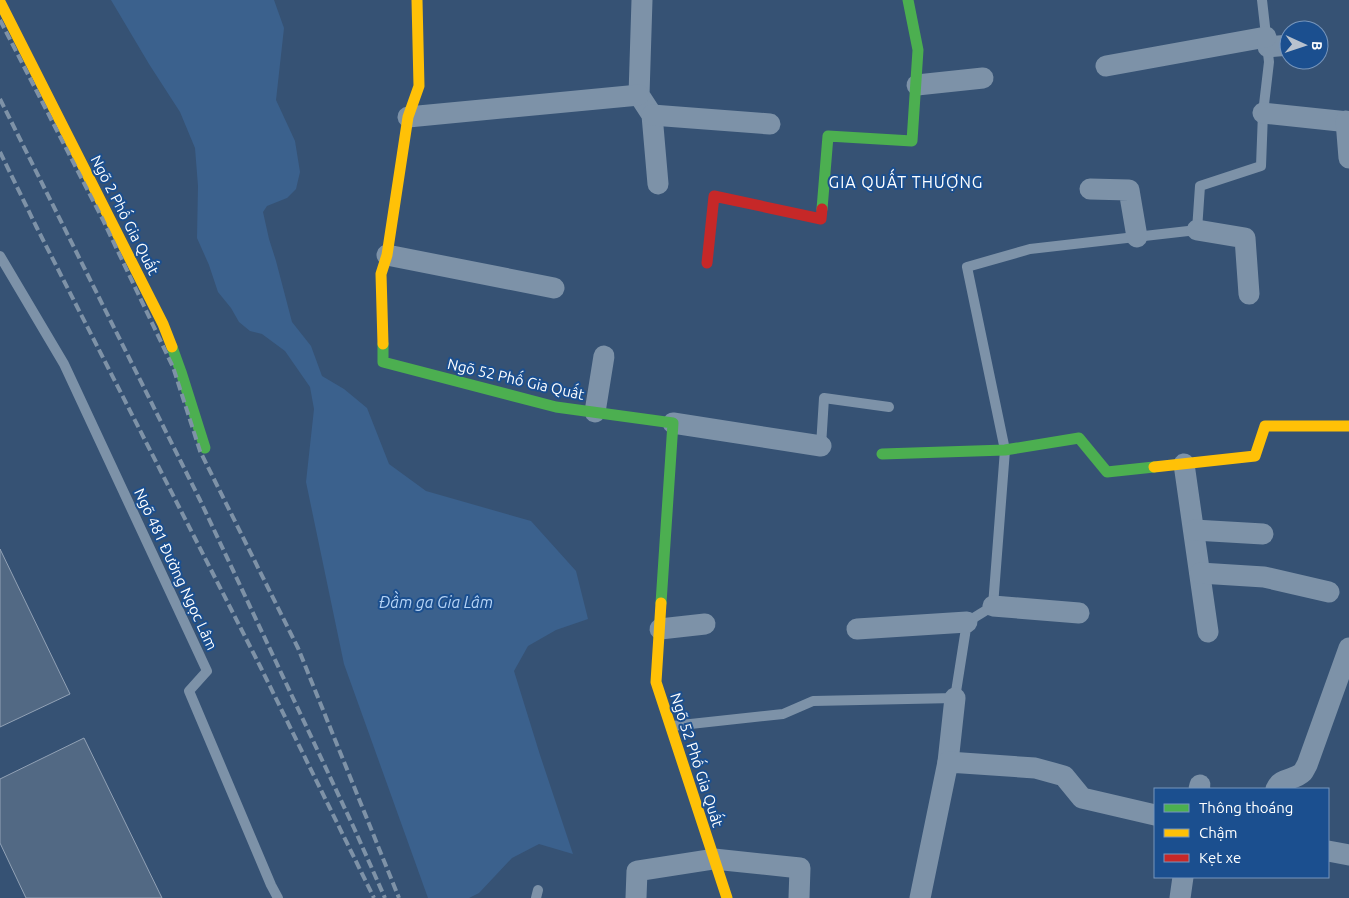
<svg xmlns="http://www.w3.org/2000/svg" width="1349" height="898" viewBox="0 0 1349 898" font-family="Ubuntu,sans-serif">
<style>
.water{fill:#3b618d}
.building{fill:#526984;stroke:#92a2b6}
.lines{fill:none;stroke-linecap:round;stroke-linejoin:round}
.lane{stroke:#7d92a8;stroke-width:10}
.street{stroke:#7d92a8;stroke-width:21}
.fast{stroke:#4caf50;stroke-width:11}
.slow{stroke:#ffc107;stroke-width:11}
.jam{stroke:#c62828;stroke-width:11}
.rail{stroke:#7e92a7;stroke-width:4;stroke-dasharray:9 4;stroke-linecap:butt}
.labels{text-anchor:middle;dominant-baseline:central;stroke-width:4;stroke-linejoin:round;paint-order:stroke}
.street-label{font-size:15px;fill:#fff;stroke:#1b4f8f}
.neighbourhood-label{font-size:16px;letter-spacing:1px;fill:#fff;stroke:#1b4f8f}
.water-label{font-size:16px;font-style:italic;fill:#b5d3f5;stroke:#1b4f8f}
</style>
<rect width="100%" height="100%" fill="#365274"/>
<polygon class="water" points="111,0 274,0 284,28 276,100 295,141 300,172 296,189 287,198 267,206 263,212 269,239 276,261 292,322 311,346 322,376 344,389 367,408 389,464 426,491 531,521 576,571 588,619 556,630 528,646 514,671 540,755 573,854 539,844 512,858 479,893 469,898 428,898 344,664 306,482 314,409 310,387 285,351 262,334 250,331 239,322 231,308 218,292 209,265 197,238 198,186 195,148 180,112 149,64"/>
<g class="building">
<polygon points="0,549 70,694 0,727"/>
<polygon points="84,738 162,898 26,898 0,843 0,779"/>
</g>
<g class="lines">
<g class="lane">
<polyline points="0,256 64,364 207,671 189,691 271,885 278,898"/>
<polyline points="821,446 824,398 889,407"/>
<polyline points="672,726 783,714 813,701 955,698 967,622 993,606 1005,450 967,267 1030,249 1197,230 1200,186 1261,166 1263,113 1269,62 1262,0"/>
<polyline points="536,898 538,890"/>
</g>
<g class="street">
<polyline points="642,0 639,95 652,115 658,184"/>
<polyline points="1268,47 1289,45"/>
<polyline points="1106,66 1266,37"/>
<polyline points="917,85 983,78"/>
<polyline points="1263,113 1349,122"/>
<polyline points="652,115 770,124"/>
<polyline points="408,117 639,95"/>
<polyline points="1346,121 1349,158"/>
<polyline points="1090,189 1129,190 1137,237"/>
<polyline points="1197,230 1245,238 1249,294"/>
<polyline points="387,255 554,288"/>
<polyline points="595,412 604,356"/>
<polyline points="673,423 821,446"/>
<polyline points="1184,464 1208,632"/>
<polyline points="1194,530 1263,534"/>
<polyline points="1200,573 1264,577 1329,592"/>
<polyline points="993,606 1079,613"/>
<polyline points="660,629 705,624"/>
<polyline points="857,629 967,622"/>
<polyline points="948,762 955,698"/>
<polyline points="1199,789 1200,785"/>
<path d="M1276,789C1281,777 1294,781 1303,772C1304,771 1306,766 1307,765L1349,648"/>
<polyline points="1328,851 1349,855"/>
<polyline points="636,898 637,871 714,859 800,868 799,898"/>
<polyline points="920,898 948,762 1035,768 1064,776 1082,798 1155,815"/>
<polyline points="1180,898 1183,877"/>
</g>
<g class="fast">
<polyline points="822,209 828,136 912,141 918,50 908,0"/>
<polyline points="383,344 383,362 556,407 673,423 661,603"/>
<polyline points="172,347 181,372 205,448"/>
<polyline points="882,454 1005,450 1079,438 1107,472 1154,467"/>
</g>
<g class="slow">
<polyline points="0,2 163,324 172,347"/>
<polyline points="383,344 381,274 387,255 408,117 419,86 417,0"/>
<polyline points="1154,467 1255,456 1265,426 1349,426"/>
<polyline points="661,603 656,682 727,898"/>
</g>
<polyline class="jam" points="707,263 714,196 821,219 822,209"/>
<g class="rail">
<polyline points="0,20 103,220 173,367 200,451 298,648 399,898"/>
<polyline points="0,99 200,500 354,828 385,898"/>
<polyline points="0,152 37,228 260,666 374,898"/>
</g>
</g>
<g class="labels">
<g class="street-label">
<text transform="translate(125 215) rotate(63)">Ngõ 2 Phố Gia Quất</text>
<text transform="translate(516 379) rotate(13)">Ngõ 52 Phố Gia Quất</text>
<text transform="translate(176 569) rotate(65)">Ngõ 481 Đường Ngọc Lâm</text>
<text transform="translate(697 760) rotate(72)">Ngõ 52 Phố Gia Quất</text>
</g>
<g class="neighbourhood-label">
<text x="906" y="182">GIA QUẤT THƯỢNG</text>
</g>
<g class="water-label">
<text x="436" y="602">Đầm ga Gia Lâm</text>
</g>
</g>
<rect x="1154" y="788" width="175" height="90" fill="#1b4f8f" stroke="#7695bc"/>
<rect x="1164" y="804" width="25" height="8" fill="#4caf50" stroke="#7695bc"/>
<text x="1199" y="813" font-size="15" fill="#ffffff">Thông thoáng</text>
<rect x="1164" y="829" width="25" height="8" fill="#ffc107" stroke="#7695bc"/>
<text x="1199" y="838" font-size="15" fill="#ffffff">Chậm</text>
<rect x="1164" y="854" width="25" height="8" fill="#c62828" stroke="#7695bc"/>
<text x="1199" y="863" font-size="15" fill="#ffffff">Kẹt xe</text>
<g transform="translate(1304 45) rotate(93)"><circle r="24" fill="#1b4f8f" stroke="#7695bc"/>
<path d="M0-4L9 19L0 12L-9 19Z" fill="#b9c2ce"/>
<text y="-8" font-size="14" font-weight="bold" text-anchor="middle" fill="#ffffff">B</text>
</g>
</svg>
